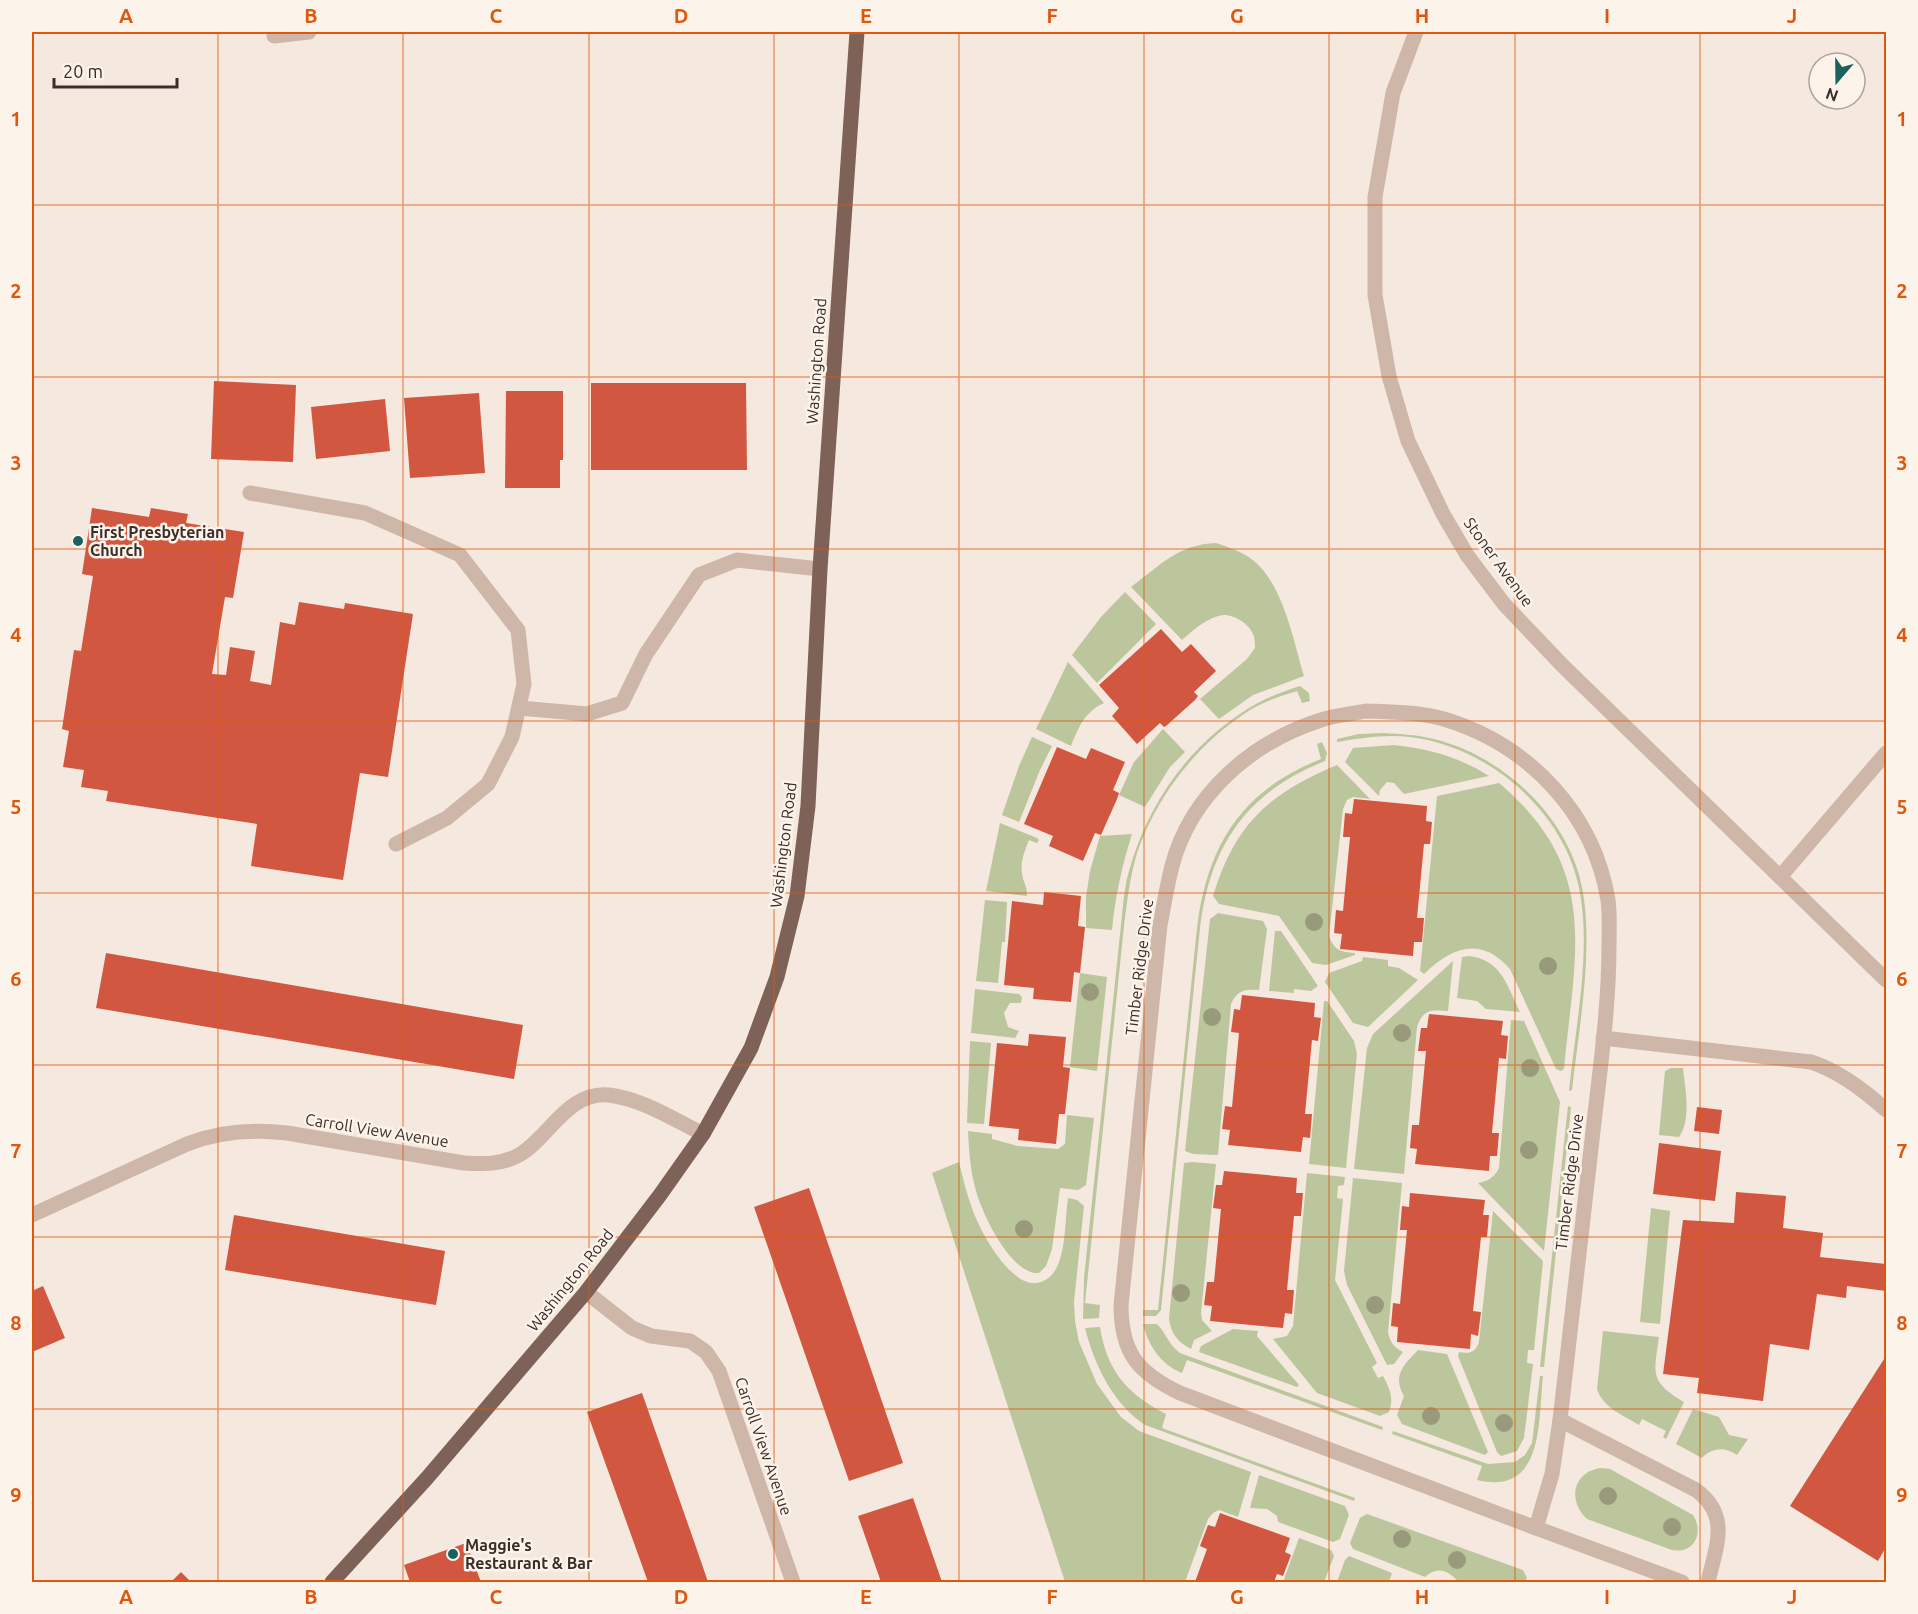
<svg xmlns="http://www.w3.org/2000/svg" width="1918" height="1614" viewBox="0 0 1918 1614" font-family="Ubuntu,sans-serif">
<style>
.green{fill:#bbc69c}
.building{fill:#d15740}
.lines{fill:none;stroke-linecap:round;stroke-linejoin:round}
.minor{stroke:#ceb6a8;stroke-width:15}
.major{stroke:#7e6258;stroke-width:15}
.tree{fill:#999a7b}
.grid{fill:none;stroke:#df570d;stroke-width:1.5;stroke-opacity:0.55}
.poi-dot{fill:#1a6160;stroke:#fcf3eb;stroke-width:2}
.labels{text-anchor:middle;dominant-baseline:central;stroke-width:5;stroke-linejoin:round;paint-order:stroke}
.street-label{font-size:16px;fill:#3b2d29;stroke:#fcf3eb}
.poi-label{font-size:16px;font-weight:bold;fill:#3b2d29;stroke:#fcf3eb;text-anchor:start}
.neatline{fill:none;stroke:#df570d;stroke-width:2}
.grid-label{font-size:20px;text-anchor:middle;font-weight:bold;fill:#df570d}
</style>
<rect width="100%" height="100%" fill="#f5e8de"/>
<g class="green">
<path d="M1216,543C1228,547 1240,551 1250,558C1283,581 1293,640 1304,676L1253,695L1219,719L1200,699L1247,659L1255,648C1255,644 1255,638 1253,634C1249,624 1234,614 1223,615C1208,617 1193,630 1182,640L1131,587C1159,566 1179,544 1216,543Z"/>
<polygon points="1125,592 1156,624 1097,683 1072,655 1101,617"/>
<path d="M1068,662L1104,703C1085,712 1079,726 1071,746L1036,729Z"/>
<path d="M1300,686L1309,693L1310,701L1302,703L1297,691C1281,696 1265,701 1250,710C1198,743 1157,795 1137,853C1130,877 1127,901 1124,926L1085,1303L1100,1305L1099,1318L1083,1319L1084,1278L1121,925C1123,907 1124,888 1129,871C1148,803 1189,745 1249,708C1265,698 1282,692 1300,686Z"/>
<polygon points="1163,729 1185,752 1170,767 1145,807 1119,795 1134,762"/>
<path d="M1384,733C1401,734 1418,735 1434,739C1507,757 1575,823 1584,899C1592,960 1579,1028 1572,1090L1569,1091C1575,1031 1590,958 1581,899C1570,816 1492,747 1410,737C1386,734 1361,738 1337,742V739L1359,734Z"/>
<polygon points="1032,737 1052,746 1040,770 1019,822 1002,815 1019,766"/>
<path d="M1322,742L1327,753L1325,761C1247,792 1210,845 1200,928L1161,1310L1156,1316H1143V1310H1158L1197,928C1207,845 1242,790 1321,759L1317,744Z"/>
<path d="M1394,745C1430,749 1459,757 1489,776L1404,794L1394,783L1387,782L1380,790L1379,796L1345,762L1353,748Z"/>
<path d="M1337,765L1370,799L1353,797L1347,800L1343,809L1329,936C1334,950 1340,952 1355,953V955L1326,965L1312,963L1279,916L1219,904L1213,896C1235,824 1268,794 1337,765Z"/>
<path d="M1499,783C1601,869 1575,951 1564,1069L1561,1071L1556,1069L1510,969C1481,936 1452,947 1424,974L1420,971L1437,796Z"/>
<path d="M1000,823L1037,838L1039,840L1037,843L1029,840C1025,851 1020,861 1022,873C1023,883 1027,884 1027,896L986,891Z"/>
<path d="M1132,834C1122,866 1115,897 1112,930L1086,928V897L1090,871L1100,836Z"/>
<polygon points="985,900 1007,902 1005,942 1002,942 998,983 976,981"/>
<path d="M1218,913L1263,921L1267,929L1259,990C1245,989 1237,990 1231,1004L1218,1155L1193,1154L1185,1151L1210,919Z"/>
<polygon points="1275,931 1281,931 1318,986 1311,991 1294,989 1294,993 1269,991"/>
<path d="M1469,956C1502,960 1507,986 1520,1012L1486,1009L1477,1001L1457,998L1462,957Z"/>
<polygon points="1363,957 1388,960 1388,966 1399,968 1418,980 1368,1027 1353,1023 1325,982 1329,973 1362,961"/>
<path d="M1453,961L1448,1011C1431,1010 1423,1009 1417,1027L1404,1174L1354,1169L1367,1048L1373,1034Z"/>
<polygon points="1080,973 1107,977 1097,1071 1070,1067"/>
<polygon points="975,989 1019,994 1022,997 1021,1003 1010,1003 1004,1013 1008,1027 1019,1031 1015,1038 971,1033"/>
<polygon points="1324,1001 1327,1001 1354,1041 1357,1054 1346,1168 1309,1164"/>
<path d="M1511,1020L1524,1021L1560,1102L1544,1251L1478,1183C1488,1181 1494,1178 1499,1168Z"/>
<polygon points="970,1041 991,1043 984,1124 967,1123"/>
<path d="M1671,1068H1683C1685,1089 1692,1119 1679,1137L1659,1135L1665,1071Z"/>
<polygon points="1568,1106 1571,1107 1544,1367 1540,1367"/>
<path d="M1067,1115L1094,1118L1086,1185L1078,1190L1060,1188L1052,1249L1046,1266L1039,1273C1011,1276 980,1210 975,1187C970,1168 969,1150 968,1131L992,1134V1139L1018,1146L1058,1149L1065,1144Z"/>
<path d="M959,1162C963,1179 967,1195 973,1211C981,1233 1013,1292 1041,1282C1050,1279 1056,1271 1059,1262C1066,1243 1065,1219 1068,1198L1077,1200L1084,1206L1074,1302L1075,1321L1079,1342L1097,1384L1121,1417L1139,1431L1251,1472L1238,1517L1219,1510L1213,1513L1208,1519L1185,1582H1065L932,1173Z"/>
<path d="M1192,1162L1216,1164L1201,1313L1202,1320L1212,1331L1194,1340L1191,1349C1178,1342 1171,1334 1169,1319L1184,1163Z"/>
<path d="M1307,1173L1345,1177L1344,1185L1338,1186L1337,1198L1343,1199L1335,1280L1377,1363L1372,1367L1378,1378L1383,1376C1390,1389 1394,1398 1389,1412L1380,1416L1317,1393L1273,1339L1287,1336L1293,1326Z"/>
<path d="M1353,1178L1402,1183L1388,1332C1390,1343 1394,1347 1403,1352L1394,1364L1387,1365L1347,1285L1344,1271Z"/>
<polygon points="1651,1208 1670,1211 1660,1324 1640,1322"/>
<path d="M1493,1211L1543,1261L1534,1350H1528L1527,1363L1533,1364L1524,1438L1517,1451L1501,1456L1497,1452L1458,1356L1459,1352C1469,1354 1475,1353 1479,1342Z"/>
<path d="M1143,1324H1157C1167,1334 1167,1343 1180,1353L1383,1427L1382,1430L1187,1360L1182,1373C1161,1365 1148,1345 1143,1324Z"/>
<path d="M1100,1327C1107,1371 1127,1394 1166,1414L1162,1428L1355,1498L1354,1501L1145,1425C1113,1404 1094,1364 1085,1328Z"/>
<polygon points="1233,1329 1258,1331 1257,1336 1299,1385 1297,1387 1199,1352 1201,1346"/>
<path d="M1603,1331L1659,1337C1654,1374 1649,1381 1684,1402L1666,1439L1663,1437L1666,1431L1642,1419L1639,1425C1623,1415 1603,1408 1597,1389Z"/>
<path d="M1418,1350L1447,1354L1488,1452L1485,1455L1402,1424L1397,1415L1404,1396C1392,1375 1404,1365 1418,1350Z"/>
<path d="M1540,1376H1543C1538,1420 1545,1496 1477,1480L1482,1466L1392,1434L1393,1431L1488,1464L1515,1462L1525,1455L1532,1443Z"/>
<path d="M1693,1409L1719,1417L1729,1435L1748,1439L1737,1455C1725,1447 1713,1447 1702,1458L1676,1444Z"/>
<path d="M1601,1468L1610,1469L1693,1515C1704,1532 1695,1554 1672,1550L1587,1519C1567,1500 1573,1472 1601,1468Z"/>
<polygon points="1259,1475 1345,1506 1349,1515 1340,1539 1333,1542 1278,1522 1277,1516 1267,1509 1250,1508"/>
<path d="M1367,1514L1523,1570L1527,1578L1525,1582H1459C1449,1571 1438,1565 1425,1577L1353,1549L1350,1543L1360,1518Z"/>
<polygon points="1299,1538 1331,1550 1334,1556 1324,1582 1283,1582"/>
<polygon points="1349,1556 1392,1573 1389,1582 1337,1582 1345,1560"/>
</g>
<g class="building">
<polygon points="214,381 296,385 293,462 211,459"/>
<polygon points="591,383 746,383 747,470 591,470"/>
<polygon points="506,391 563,391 563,460 560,460 560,488 505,488"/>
<polygon points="479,393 485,473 410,478 404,398"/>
<polygon points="385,399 390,451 316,459 311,407"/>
<polygon points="92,508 149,517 151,508 188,514 186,523 244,532 233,598 225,597 212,674 226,675 230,647 255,651 250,681 271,685 280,622 295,625 299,602 344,609 345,603 413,614 388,777 360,773 343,880 251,866 257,824 106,801 108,791 81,787 84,770 63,767 69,731 62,729 74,650 81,651 93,576 82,574"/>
<polygon points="1161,629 1182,652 1191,644 1216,671 1194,692 1198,696 1195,700 1166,726 1164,727 1160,723 1137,744 1112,716 1119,708 1099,685"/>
<polygon points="1057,747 1086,759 1091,748 1125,762 1113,790 1119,793 1117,799 1101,835 1095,833 1083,861 1049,846 1053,836 1024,824"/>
<polygon points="1354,799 1427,806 1426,821 1432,822 1430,844 1424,844 1417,918 1424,918 1422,942 1414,942 1413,956 1340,949 1342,934 1334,933 1336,910 1343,911 1350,837 1343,837 1345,813 1352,814"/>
<polygon points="1044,892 1081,896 1078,926 1085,927 1080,973 1074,972 1071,1002 1033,999 1034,988 1004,985 1012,901 1043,905"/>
<polygon points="106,953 523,1025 514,1079 96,1008"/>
<polygon points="1242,995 1315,1003 1314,1017 1321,1018 1318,1041 1312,1040 1305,1114 1312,1114 1310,1138 1303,1137 1301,1152 1228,1145 1230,1130 1222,1129 1225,1106 1232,1107 1239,1033 1231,1032 1234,1009 1240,1010"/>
<polygon points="1429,1014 1503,1021 1501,1035 1508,1036 1506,1059 1499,1058 1492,1133 1499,1133 1497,1156 1490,1156 1489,1171 1415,1164 1417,1149 1410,1148 1412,1125 1419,1125 1426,1051 1418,1051 1421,1028 1427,1028"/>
<polygon points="1029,1034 1066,1037 1063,1067 1070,1068 1065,1114 1059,1114 1056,1144 1018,1140 1019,1129 989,1126 997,1043 1028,1046"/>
<polygon points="1697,1107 1722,1110 1719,1134 1694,1131"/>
<polygon points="1659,1143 1721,1151 1715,1201 1653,1194"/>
<polygon points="1224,1171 1297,1178 1296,1193 1303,1193 1301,1216 1294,1216 1287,1290 1294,1290 1292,1314 1285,1313 1283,1328 1210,1321 1212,1306 1204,1305 1207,1282 1214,1282 1221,1209 1213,1208 1216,1185 1222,1185"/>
<polygon points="809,1188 903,1463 849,1481 754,1207"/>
<polygon points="1736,1192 1786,1196 1783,1228 1823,1233 1820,1257 1886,1264 1886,1291 1847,1286 1846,1298 1817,1294 1809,1350 1770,1344 1763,1401 1697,1393 1699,1378 1663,1374 1683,1220 1734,1223"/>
<polygon points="1410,1193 1485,1200 1483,1215 1489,1215 1487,1237 1481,1237 1473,1311 1481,1312 1478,1336 1471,1334 1470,1349 1397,1342 1398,1327 1391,1326 1393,1303 1400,1304 1407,1230 1400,1230 1402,1206 1409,1207"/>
<polygon points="234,1215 445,1251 436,1305 225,1270"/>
<polygon points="43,1286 65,1338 32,1352 32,1291"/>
<polygon points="1886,1356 1886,1547 1878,1561 1790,1506"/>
<polygon points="642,1393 696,1547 708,1582 648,1582 597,1440 587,1412"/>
<polygon points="913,1498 942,1582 881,1582 858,1516"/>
<polygon points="1220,1513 1290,1538 1285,1552 1291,1555 1283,1576 1277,1574 1274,1582 1195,1582 1207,1549 1200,1546 1208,1525 1215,1527"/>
<polygon points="466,1543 481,1582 410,1582 404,1565"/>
<polygon points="181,1572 191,1582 171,1582"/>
</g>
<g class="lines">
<g class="minor">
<polyline points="1416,32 1393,93 1375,197 1375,295 1389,376 1408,441 1443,514 1467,555 1504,604 1563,666 1886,980"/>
<polyline points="274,36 309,32"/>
<polyline points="250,493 365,513 460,555 518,630 524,684 512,737 488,784 447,818 396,844"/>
<polyline points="519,708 587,714 622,703 646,654 699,575 737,560 820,569"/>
<path d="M1366,711C1393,712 1421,712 1447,720C1530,746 1594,814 1608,900C1610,915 1609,931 1609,946C1609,1010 1599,1076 1592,1140C1581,1234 1570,1327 1560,1420L1552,1474L1536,1528L1180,1393C1138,1373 1121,1353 1121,1305L1160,925C1164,905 1167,885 1172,866C1191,794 1252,742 1321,720C1335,715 1351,714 1366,711Z"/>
<polyline points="1780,877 1886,753"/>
<path d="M1603,1038L1811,1062C1839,1071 1865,1091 1886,1110"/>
<path d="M32,1215L187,1144C220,1131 252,1129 287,1133L464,1163C483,1164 501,1165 519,1155C549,1138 567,1091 609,1095C642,1099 673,1119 703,1134"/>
<polyline points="586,1292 632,1328 651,1336 690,1341 706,1352 719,1371 793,1582"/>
<path d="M1560,1420L1696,1490C1731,1516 1716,1546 1708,1582"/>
<polyline points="1536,1528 1682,1582"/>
</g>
<polyline class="major" points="332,1582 427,1478 586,1292 660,1195 703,1134 751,1048 777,977 797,896 808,806 820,569 857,32"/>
</g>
<g class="tree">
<circle cx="1314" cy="922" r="9"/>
<circle cx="1548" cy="966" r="9"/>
<circle cx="1090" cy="992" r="9"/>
<circle cx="1212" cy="1017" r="9"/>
<circle cx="1402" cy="1033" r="9"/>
<circle cx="1530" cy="1068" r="9"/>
<circle cx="1529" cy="1150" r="9"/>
<circle cx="1024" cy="1229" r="9"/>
<circle cx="1181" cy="1293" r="9"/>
<circle cx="1375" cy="1305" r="9"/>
<circle cx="1431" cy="1416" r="9"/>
<circle cx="1504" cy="1423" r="9"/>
<circle cx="1608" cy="1496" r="9"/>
<circle cx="1672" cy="1527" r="9"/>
<circle cx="1402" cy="1539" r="9"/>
<circle cx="1457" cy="1560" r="9"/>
</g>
<path class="grid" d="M218,32V1582M403,32V1582M589,32V1582M774,32V1582M959,32V1582M1144,32V1582M1329,32V1582M1515,32V1582M1700,32V1582M32,205H1886M32,377H1886M32,549H1886M32,721H1886M32,893H1886M32,1065H1886M32,1237H1886M32,1409H1886"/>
<g class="poi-dot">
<circle cx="78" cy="541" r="6"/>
<circle cx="453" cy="1554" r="6"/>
</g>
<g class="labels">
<g class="street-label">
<text transform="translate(816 361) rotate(-86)">Washington Road</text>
<text transform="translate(1499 562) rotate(54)">Stoner Avenue</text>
<text transform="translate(783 845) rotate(-83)">Washington Road</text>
<text transform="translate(1139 967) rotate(-83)">Timber Ridge Drive</text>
<text transform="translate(377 1130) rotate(9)">Carroll View Avenue</text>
<text transform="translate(1569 1182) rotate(-83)">Timber Ridge Drive</text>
<text transform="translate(570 1280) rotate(-51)">Washington Road</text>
<text transform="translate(764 1446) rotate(71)">Carroll View Avenue</text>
</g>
<g class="poi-label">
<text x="90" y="532">First Presbyterian<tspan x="90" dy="18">Church</tspan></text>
<text x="465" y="1545">Maggie's<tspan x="465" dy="18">Restaurant &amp; Bar</tspan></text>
</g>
</g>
<rect width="1918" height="1614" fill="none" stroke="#fcf3eb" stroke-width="66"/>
<g transform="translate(1837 81) rotate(200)"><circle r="28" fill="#fcf3eb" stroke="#afa49d" stroke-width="1.5"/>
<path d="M0-4.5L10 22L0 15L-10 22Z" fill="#1a6160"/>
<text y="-9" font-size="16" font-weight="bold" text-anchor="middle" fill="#3b2d29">N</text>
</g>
<path d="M54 78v9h123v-9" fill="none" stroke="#3b2d29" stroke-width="3"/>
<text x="63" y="78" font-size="18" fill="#3b2d29" stroke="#fcf3eb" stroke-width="4.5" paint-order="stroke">20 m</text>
<rect x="33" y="33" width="1852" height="1548" class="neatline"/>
<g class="grid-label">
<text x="126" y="23">A</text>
<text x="311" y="23">B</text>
<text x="496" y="23">C</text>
<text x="681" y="23">D</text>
<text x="866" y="23">E</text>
<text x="1052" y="23">F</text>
<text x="1237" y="23">G</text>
<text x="1422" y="23">H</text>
<text x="1607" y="23">I</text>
<text x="1792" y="23">J</text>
<text x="16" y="126">1</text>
<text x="1902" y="126">1</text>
<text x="16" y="298">2</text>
<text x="1902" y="298">2</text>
<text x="16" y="470">3</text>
<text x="1902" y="470">3</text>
<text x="16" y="642">4</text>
<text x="1902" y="642">4</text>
<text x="16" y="814">5</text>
<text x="1902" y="814">5</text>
<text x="16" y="986">6</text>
<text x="1902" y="986">6</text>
<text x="16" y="1158">7</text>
<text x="1902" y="1158">7</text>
<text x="16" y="1330">8</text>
<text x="1902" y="1330">8</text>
<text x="16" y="1502">9</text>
<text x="1902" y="1502">9</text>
<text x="126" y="1604">A</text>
<text x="311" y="1604">B</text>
<text x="496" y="1604">C</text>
<text x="681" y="1604">D</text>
<text x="866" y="1604">E</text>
<text x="1052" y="1604">F</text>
<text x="1237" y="1604">G</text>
<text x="1422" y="1604">H</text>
<text x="1607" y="1604">I</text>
<text x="1792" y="1604">J</text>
</g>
</svg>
